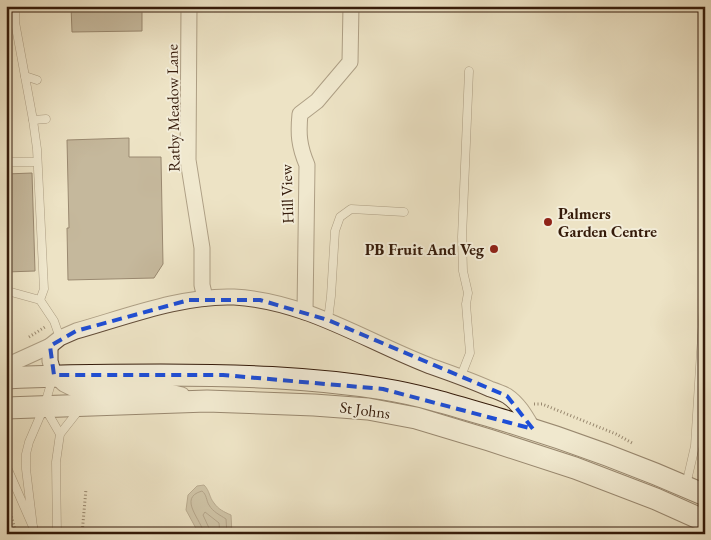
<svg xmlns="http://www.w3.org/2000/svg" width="711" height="540" viewBox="0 0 711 540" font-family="'EB Garamond',serif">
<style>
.water{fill:#ae9f85;stroke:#7e6a54}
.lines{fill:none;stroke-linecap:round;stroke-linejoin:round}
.shore{stroke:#725d48;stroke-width:1}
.building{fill:#95836b;stroke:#351b0a}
.lane-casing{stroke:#634d39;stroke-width:9}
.street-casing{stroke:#634d39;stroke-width:17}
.secondary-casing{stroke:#351b0a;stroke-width:23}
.path{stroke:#351b0a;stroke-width:3;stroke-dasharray:1 2.5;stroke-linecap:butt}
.lane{stroke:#f3edd9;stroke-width:8}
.street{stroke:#f3edd9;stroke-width:15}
.secondary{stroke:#f3edd9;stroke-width:21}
.marked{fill:none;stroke:#1d4ed8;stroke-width:4;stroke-dasharray:10 6;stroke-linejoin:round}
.poi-dot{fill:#8f2418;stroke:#f3edd9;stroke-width:2}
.labels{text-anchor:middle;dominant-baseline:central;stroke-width:4;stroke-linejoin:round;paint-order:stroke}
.street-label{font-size:16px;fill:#351b0a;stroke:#f3edd9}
.poi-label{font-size:16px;font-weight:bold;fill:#351b0a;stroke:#f3edd9;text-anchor:start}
</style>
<rect width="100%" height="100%" fill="#ede3c5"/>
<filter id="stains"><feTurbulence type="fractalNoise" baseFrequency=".004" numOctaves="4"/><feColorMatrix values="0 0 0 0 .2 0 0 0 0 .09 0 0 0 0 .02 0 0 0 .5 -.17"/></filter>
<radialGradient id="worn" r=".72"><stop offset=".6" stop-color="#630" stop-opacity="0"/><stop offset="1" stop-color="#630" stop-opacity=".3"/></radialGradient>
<path class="water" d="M204,485C210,491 209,497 214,503C218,509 224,512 231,515L232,534H199L186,510L188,495L197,486Z"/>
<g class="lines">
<g class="shore">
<path d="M204,534C202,520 177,498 202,491C207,495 206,500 209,505C213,512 220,515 226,519L227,534"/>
<polyline points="210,534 209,528 203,515 205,512 219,523 220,534"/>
</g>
</g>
<g class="building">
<polygon points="71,6 142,6 142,31 72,32"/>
<polygon points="129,138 129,157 161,157 163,264 154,278 68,280 67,228 69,228 67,140"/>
<polygon points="32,173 35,271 6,272 6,174"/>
</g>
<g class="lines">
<g class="lane-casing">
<g id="lane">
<polyline points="15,6 15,22 33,120 37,149 44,289 40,300"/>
<polyline points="25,76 37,80"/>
<polyline points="33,120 46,119"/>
<polyline points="6,162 37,162"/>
<polyline points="6,292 11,292 40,300 54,321 60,338"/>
<polyline points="328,320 331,296 335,231 340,217 351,209 404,212"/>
<polyline points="461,376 470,353 466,304 468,293 463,271 462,237 469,71"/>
<polyline points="45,408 60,434"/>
<polyline points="6,465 33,527 34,534"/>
<polyline points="686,485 695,446 705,288"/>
<polyline points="33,527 26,469 26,454 29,442 44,407 53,377"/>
<polyline points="57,534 56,462 60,434 79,410"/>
</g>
</g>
<g class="street-casing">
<g id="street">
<polyline points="189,6 188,160 202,248 202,285 205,298"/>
<path d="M305,312L307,165C299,146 298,134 300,114L317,101L350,62L351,6"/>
<polyline points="50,346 50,361 54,375 64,384 80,392 170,392 182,395"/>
<path d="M6,366L50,346L60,338L76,331C126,317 182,295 234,297C306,301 365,341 430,366C450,373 470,380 490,389C496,391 502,393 507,396C519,404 526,417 533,429"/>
</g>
</g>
<g class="secondary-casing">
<g id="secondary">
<path d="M6,378C58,375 109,375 161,375C235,375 309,377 383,389C421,395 459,407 496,418C567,439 637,465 705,495"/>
<polyline points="6,408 207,401 314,405 368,409 416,418 489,440 575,468 656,499 705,521"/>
</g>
</g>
<g class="path">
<polyline points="29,337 45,327"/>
<polyline points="534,404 542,404 616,434 634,444"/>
<polyline points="6,440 6,442"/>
<polyline points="8,503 16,534"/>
<polyline points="82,534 86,489"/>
</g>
<use href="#lane" class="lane"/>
<use href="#street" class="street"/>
<use href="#secondary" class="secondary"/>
</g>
<path d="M0 0H711V540H0ZM189,300H260L328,320L507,396L533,429L383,389L223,375H54L50,346L76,331Z" fill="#ede3c5" fill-opacity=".55" fill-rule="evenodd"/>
<path class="marked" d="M189,300H260L328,320L507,396L533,429L383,389L223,375H54L50,346L76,331Z"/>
<g class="poi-dot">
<circle cx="548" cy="222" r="5"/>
<circle cx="494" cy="249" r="5"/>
</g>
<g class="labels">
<g class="street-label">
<text transform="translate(173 108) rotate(-91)">Ratby Meadow Lane</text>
<text transform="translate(287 194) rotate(-92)">Hill View</text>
<text transform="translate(365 410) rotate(7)">St Johns</text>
</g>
<g class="poi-label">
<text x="558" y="213">Palmers<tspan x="558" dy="18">Garden Centre</tspan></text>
<text x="484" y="249" text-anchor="end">PB Fruit And Veg</text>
</g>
</g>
<rect width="711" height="540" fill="none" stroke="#ede3c5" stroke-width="25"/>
<rect x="8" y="8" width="696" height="525" fill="none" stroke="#351b0a" stroke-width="2.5"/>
<rect x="12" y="12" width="686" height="515" fill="none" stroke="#351b0a"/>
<rect width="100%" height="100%" filter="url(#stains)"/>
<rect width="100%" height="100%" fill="url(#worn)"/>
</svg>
